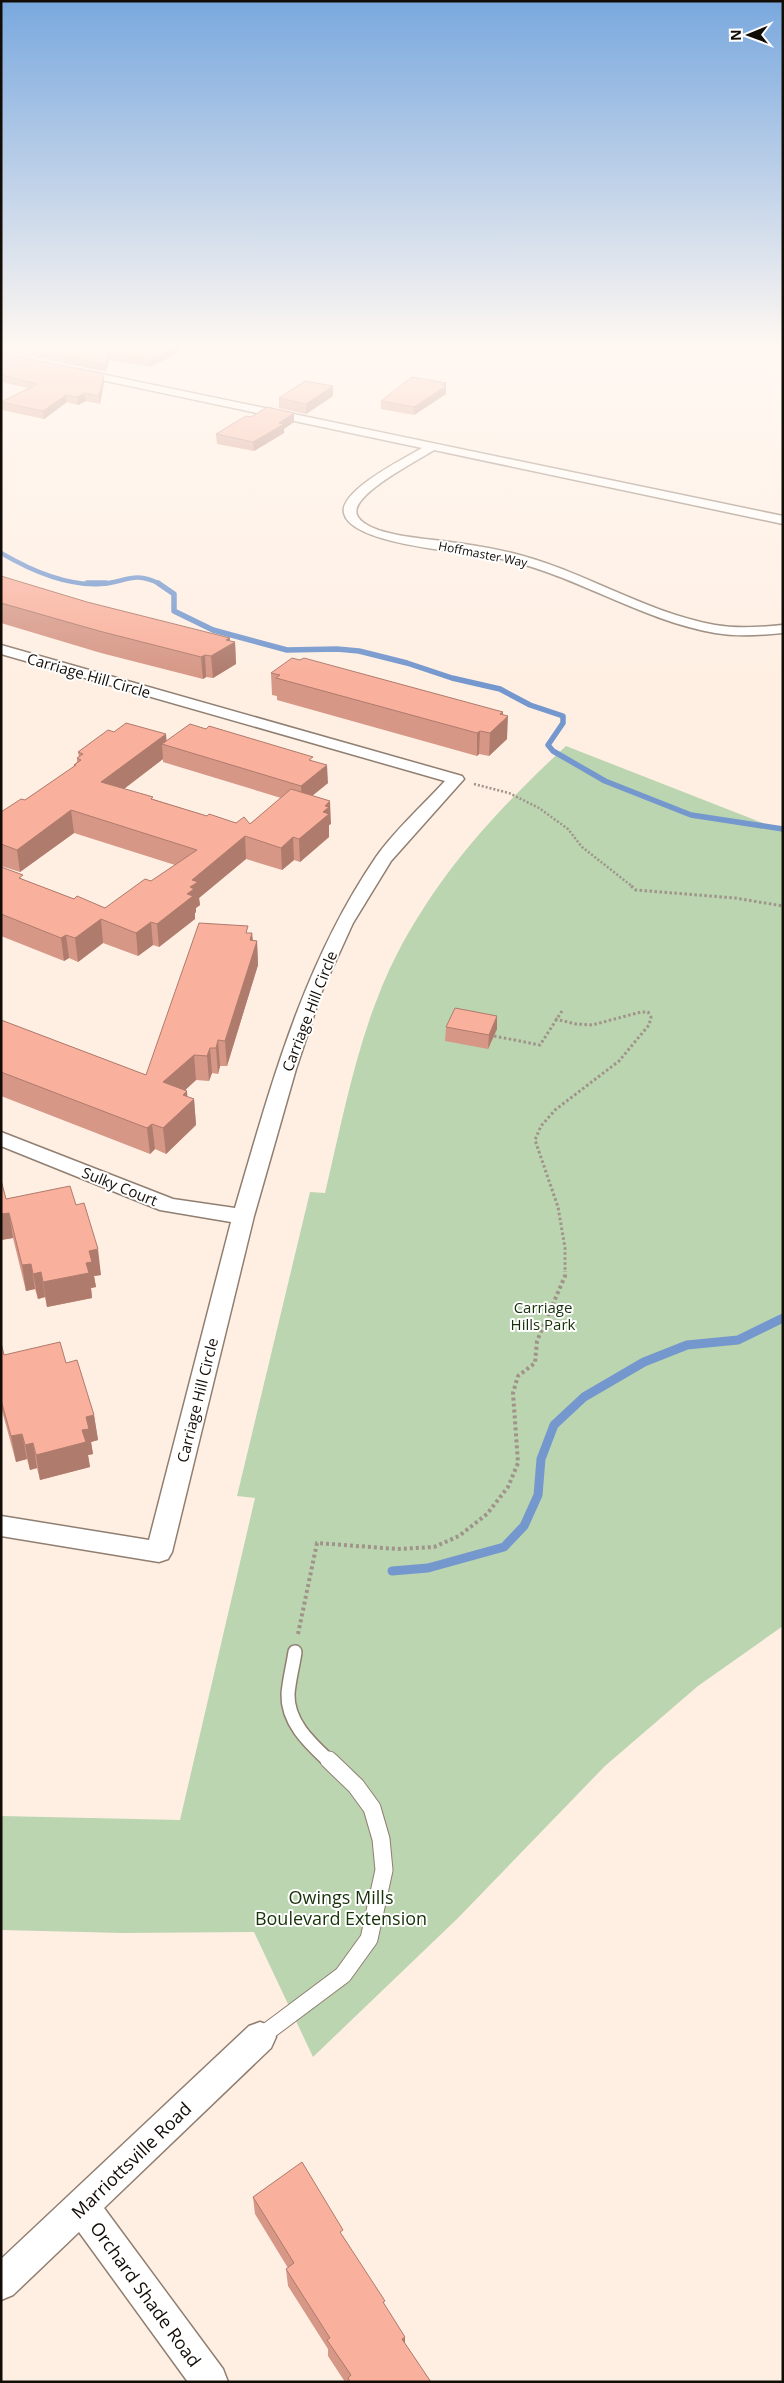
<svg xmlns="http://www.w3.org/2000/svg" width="784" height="2383" viewBox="0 0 784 2383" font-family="'Open Sans',sans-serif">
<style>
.green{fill:#bbd5b0}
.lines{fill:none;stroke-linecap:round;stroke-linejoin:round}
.stream-far2{stroke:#7497ce;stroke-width:4.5}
.stream-far1{stroke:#7497ce;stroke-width:5.5}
.stream{stroke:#7497ce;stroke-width:9}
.lane-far2-casing{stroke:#907f71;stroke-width:8}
.lane-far1-casing{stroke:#907f71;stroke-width:16}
.lane-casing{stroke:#907f71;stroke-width:19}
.street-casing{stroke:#907f71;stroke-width:3}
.path-far2{stroke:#9f938a;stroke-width:2.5;stroke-dasharray:2 2;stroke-linecap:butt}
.path-far1{stroke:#9f938a;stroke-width:3;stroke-dasharray:2.5 2.5;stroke-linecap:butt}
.path{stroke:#9f938a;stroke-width:4;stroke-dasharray:3 3;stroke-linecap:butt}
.lane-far2{stroke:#fff;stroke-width:6}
.lane-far1{stroke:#fff;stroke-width:13}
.lane{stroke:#fff;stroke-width:17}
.street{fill:#fff;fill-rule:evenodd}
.wall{fill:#d69786;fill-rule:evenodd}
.shaded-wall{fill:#ae7b6d}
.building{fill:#f9b09c;stroke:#ae7b6d}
.labels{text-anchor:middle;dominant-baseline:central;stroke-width:4;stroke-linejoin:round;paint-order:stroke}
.far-street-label{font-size:12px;fill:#120c07;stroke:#fff}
.street-label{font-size:15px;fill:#120c07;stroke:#fff}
.park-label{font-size:15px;fill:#173108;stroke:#fff}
.near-park-label{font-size:18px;fill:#173108;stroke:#fff}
.near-street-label{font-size:18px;fill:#120c07;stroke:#fff}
</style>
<rect width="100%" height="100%" fill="#ffefe3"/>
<path class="green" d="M566,746L783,831V1626L698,1686L605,1766L458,1918L313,2057L254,1932L123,1933L1,1930V1816L180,1820L255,1498L237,1496L310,1192L325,1193C344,1113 359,1028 397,954C441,870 498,809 566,746Z"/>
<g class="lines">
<path class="stream-far2" d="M1,553C30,570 66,586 100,584C126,583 132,570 160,584"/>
<g class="stream-far1">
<polyline points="87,583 106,583"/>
<polyline points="158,583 174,594 174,611 213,630 287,650 337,649 359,651 407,663 452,678 500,689 530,705 563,716 563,723 548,745 553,751 605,781 691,815 783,829"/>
</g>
<polyline class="stream" points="392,1571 428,1568 504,1547 524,1526 538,1495 541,1459 554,1425 584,1397 644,1362 687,1345 738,1340 783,1318"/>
<g class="lane-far2-casing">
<polyline id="lane-far2" points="12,358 38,346"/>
</g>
<g class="lane-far1-casing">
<path id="lane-far1" d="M295,1652C293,1666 289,1680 288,1694C287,1723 311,1744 330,1762"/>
</g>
<g class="lane-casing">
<polyline id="lane" points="260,2037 343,1975 369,1939 384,1870 381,1839 372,1808 356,1786 329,1760"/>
</g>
<g class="street-casing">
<g id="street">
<path d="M77,369L783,516V524L434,450C419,460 349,495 357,515C361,525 380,531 389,533C404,537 419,538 434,540C460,543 487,547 512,553C582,570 644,612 715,625C738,629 760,627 783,625V633C760,635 738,637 715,633C640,620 576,575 502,559C471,552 351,546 344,513C339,491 405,458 422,448L73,374L71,372Z"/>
<path d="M1,645L462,776L464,779L391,861L353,923L322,991L296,1069L254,1216L172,1552L168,1559L159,1562L1,1536V1516L149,1540L231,1222L160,1210L1,1146V1132L173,1199L235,1208C271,1085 303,964 376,857C394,831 424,804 445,781L1,654Z"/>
<polygon points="260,2022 271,2026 276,2037 271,2048 104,2208 223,2369 228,2382 188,2382 79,2232 13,2295 1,2300 1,2259 249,2026"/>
</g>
</g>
<polyline class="path-far2" points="474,784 509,793 539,808 568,829 582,847 633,887"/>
<g class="path-far1">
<polyline points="631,886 636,890 735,898 783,906"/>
<polyline points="555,1019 576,1024 592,1025 641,1012 648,1012 651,1017 649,1025 619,1061 555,1110 541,1126 535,1140 558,1207 565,1248 565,1272"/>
<polyline points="494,1036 540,1045 562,1011"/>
</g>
<polyline class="path" points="298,1634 317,1543 397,1549 434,1547 459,1536 487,1514 508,1487 518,1463 513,1393 518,1376 535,1363 537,1341 565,1276 565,1271"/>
<use href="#lane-far2" class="lane-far2"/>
<use href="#lane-far1" class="lane-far1"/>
<use href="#lane" class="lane"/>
<use href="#street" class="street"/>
</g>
<g class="wall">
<polygon points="1,346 28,346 12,352 1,351"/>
<polygon points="179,346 179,352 150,367 109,360 106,372 29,356 28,349"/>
<polygon points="1,353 104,382 100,404 86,401 78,405 67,402 44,419 2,410 1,402 28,388 1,382"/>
<polygon points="446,383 446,394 414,415 381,409 381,401"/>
<polygon points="333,396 306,414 279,408 279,398"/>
<polygon points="251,417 294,422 284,429 284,433 254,451 217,444 216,434"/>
<polygon points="1,576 87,602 230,638 230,641 235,642 236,664 213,678 206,677 203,679 101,653 1,623"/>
<polygon points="271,673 502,715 507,739 489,756 479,754 477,756 277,700 277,696 272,695"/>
<path d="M114,732L166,741L313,761L328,783L312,796L331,824L329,825V837L300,862L294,860L282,870L246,859L199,898L200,905L196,908V912L195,913V919L159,947L153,945L138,956L103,943L78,962L69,958L64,961L1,936V867L24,880L74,899L105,908L151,881L175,865L74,833L20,872L1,866V812L25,800L74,767V765L77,762V758L79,757L78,752ZM163,759V762L281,798L250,824L236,823L207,816L153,799L124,789Z"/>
<polygon points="249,933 252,933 253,940 257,941 258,965 227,1066 220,1066 218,1074 212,1073 209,1081 196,1080 185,1090 187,1091 187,1097 194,1099 196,1125 166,1154 155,1149 150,1154 1,1096 1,1020 146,1075"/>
<polygon points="446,1027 497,1029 488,1049 445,1041"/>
<polygon points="1,1180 6,1199 76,1205 101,1275 94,1276 96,1287 91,1288 92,1298 47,1307 45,1297 38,1299 35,1289 26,1291 13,1238 1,1240"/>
<polygon points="1,1343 4,1355 66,1363 94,1415 98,1440 91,1442 93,1454 88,1455 90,1467 40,1480 37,1468 30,1470 27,1459 16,1462 1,1407"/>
<polygon points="253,2197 343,2236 385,2306 405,2344 431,2382 345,2382 328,2356 328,2349 288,2286 286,2269 288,2268 255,2214"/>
</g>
<g class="shaded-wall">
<polygon points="11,346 28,346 12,352"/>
<polygon points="179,346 179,352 150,367 150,360"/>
<polygon points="108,353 109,360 106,372 106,365"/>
<polygon points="104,374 104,382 100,404 99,396"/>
<polygon points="446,383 446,394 414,415 414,407"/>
<polygon points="333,386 333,396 306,414 306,404"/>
<polygon points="85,393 86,401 78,405 77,397"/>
<polygon points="66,395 67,402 44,419 43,411"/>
<polygon points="294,413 294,422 284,429 284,433 254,451 253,442 279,423"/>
<polygon points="230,638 230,645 235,642 236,664 213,678 211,656 226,640"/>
<polygon points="205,655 206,677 203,679 201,657"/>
<polygon points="503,712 502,722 508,716 507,739 489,756 490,733 500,714"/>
<polygon points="480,731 479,754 477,756 477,733"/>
<polygon points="166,734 167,745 162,744 163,759 104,804 101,782"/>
<polygon points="327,765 328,783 302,804 301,786"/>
<polygon points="330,801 331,824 329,825 329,837 300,862 299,839 323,812 325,806"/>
<polygon points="71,810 74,833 20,872 17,850"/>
<polygon points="245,836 246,859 199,898 200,905 196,908 196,912 195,913 195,919 159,947 157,924 187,894 190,887 192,880"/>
<polygon points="293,837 294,860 282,870 281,848"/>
<polygon points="101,919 103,943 78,962 75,938"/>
<polygon points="151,922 153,945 138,956 136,933"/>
<polygon points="252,933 253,952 257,941 258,965 227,1066 225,1041"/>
<polygon points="66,935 69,958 64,961 61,938"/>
<polygon points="497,1016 497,1029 488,1049 489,1035"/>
<polygon points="218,1040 220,1066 218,1074 216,1048"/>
<polygon points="210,1048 212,1073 209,1081 207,1056"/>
<polygon points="194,1055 196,1080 166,1108 163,1082"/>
<polygon points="187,1091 188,1105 194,1099 196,1125 166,1154 163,1128 183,1095"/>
<polygon points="152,1124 155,1149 150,1154 147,1128"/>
<polygon points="9,1213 13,1238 1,1240 1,1214"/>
<polygon points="98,1249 101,1275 94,1276 96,1287 91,1288 92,1298 47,1307 43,1282 86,1263 89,1251"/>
<polygon points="31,1264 35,1289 26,1291 22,1265"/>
<polygon points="41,1272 45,1297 38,1299 33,1274"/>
<polygon points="94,1415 98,1440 91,1442 93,1454 88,1455 90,1467 40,1480 36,1455 86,1417"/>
<polygon points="22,1434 27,1459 16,1462 11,1436"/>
<polygon points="33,1443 37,1468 30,1470 25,1445"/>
<polygon points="405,2337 405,2354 402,2339"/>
</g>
<g class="building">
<polygon points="34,346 178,346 150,360 108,353 106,365 28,349"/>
<polygon points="1,353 104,374 99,396 85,393 77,397 66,395 43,411 1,402 38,384 1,375"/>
<polygon points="412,377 446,383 442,385 446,386 414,407 381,401"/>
<polygon points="305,381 333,386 306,404 279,398"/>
<polygon points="267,407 294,413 279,423 284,424 253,442 216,434 246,416 251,417"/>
<polygon points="1,576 87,602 230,638 226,640 235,642 211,656 205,655 201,657 99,631 1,603"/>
<polygon points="292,658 300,660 304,658 503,712 500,714 508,716 490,733 480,731 477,733 276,678 280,675 271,673"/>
<polygon points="126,723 166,734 101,782 153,797 151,799 207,816 209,814 236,823 244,817 250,824 291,789 330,801 325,806 329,807 323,812 329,814 299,839 293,837 281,848 245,836 192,880 198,882 190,887 194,889 187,894 193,896 157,924 151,922 136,933 101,919 75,938 66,935 61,938 1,914 1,867 23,875 19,878 74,899 77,896 105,908 145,879 151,881 197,850 71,810 17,850 1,844 1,812 21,799 25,800 76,765 74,765 81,760 77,758 83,754 78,752 108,730 114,732"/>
<polygon points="190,724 206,729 209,726 313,757 309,760 327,765 301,786 162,744"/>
<polygon points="199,923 248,926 246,933 252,933 250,940 257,941 225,1041 218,1040 216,1048 210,1048 207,1056 194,1055 163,1082 187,1091 183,1095 194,1099 163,1128 152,1124 147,1128 1,1072 1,1020 146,1075"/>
<polygon points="455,1008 497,1016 489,1035 446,1027"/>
<polygon points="1,1180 6,1199 70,1186 76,1205 84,1203 98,1249 89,1251 92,1262 86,1263 89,1273 43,1282 41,1272 33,1274 31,1264 22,1265 9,1213 1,1214"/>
<polygon points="60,1342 66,1363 77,1360 94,1415 86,1417 89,1429 82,1430 86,1442 36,1455 33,1443 25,1445 22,1434 11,1436 1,1400 1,1343 4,1355"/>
<polygon points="302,2162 343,2230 340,2232 385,2301 383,2302 405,2337 402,2339 431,2382 350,2382 348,2378 351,2375 327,2340 330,2338 286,2269 294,2263 253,2197"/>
</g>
<linearGradient id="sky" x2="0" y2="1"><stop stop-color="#79a8de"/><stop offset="0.51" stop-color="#fff8f2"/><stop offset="1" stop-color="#fff8f2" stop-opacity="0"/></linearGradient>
<rect width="784" height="679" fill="url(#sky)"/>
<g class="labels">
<g class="far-street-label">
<text transform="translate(483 554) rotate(11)">Hoffmaster Way</text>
</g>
<g class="street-label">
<text transform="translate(89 675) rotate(16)">Carriage Hill Circle</text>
<text transform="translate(309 1011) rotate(-69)">Carriage Hill Circle</text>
<text transform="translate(120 1186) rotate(22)">Sulky Court</text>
<text transform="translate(197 1400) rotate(-76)">Carriage Hill Circle</text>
</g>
<g class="park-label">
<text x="543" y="1307">Carriage<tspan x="543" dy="17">Hills Park</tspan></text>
</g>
<g class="near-park-label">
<text x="341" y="1897">Owings Mills<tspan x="341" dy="21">Boulevard Extension</tspan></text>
</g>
<g class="near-street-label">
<text transform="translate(131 2160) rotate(-44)">Marriottsville Road</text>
<text transform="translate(146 2294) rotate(54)">Orchard Shade Road</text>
</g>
</g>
<rect width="784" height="2383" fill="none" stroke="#120c07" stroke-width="5"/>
<g transform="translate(749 35) rotate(269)" stroke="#ffffff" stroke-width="4" paint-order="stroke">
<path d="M0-4L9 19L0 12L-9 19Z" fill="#120c07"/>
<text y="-8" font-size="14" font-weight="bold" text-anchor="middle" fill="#120c07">N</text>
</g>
</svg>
